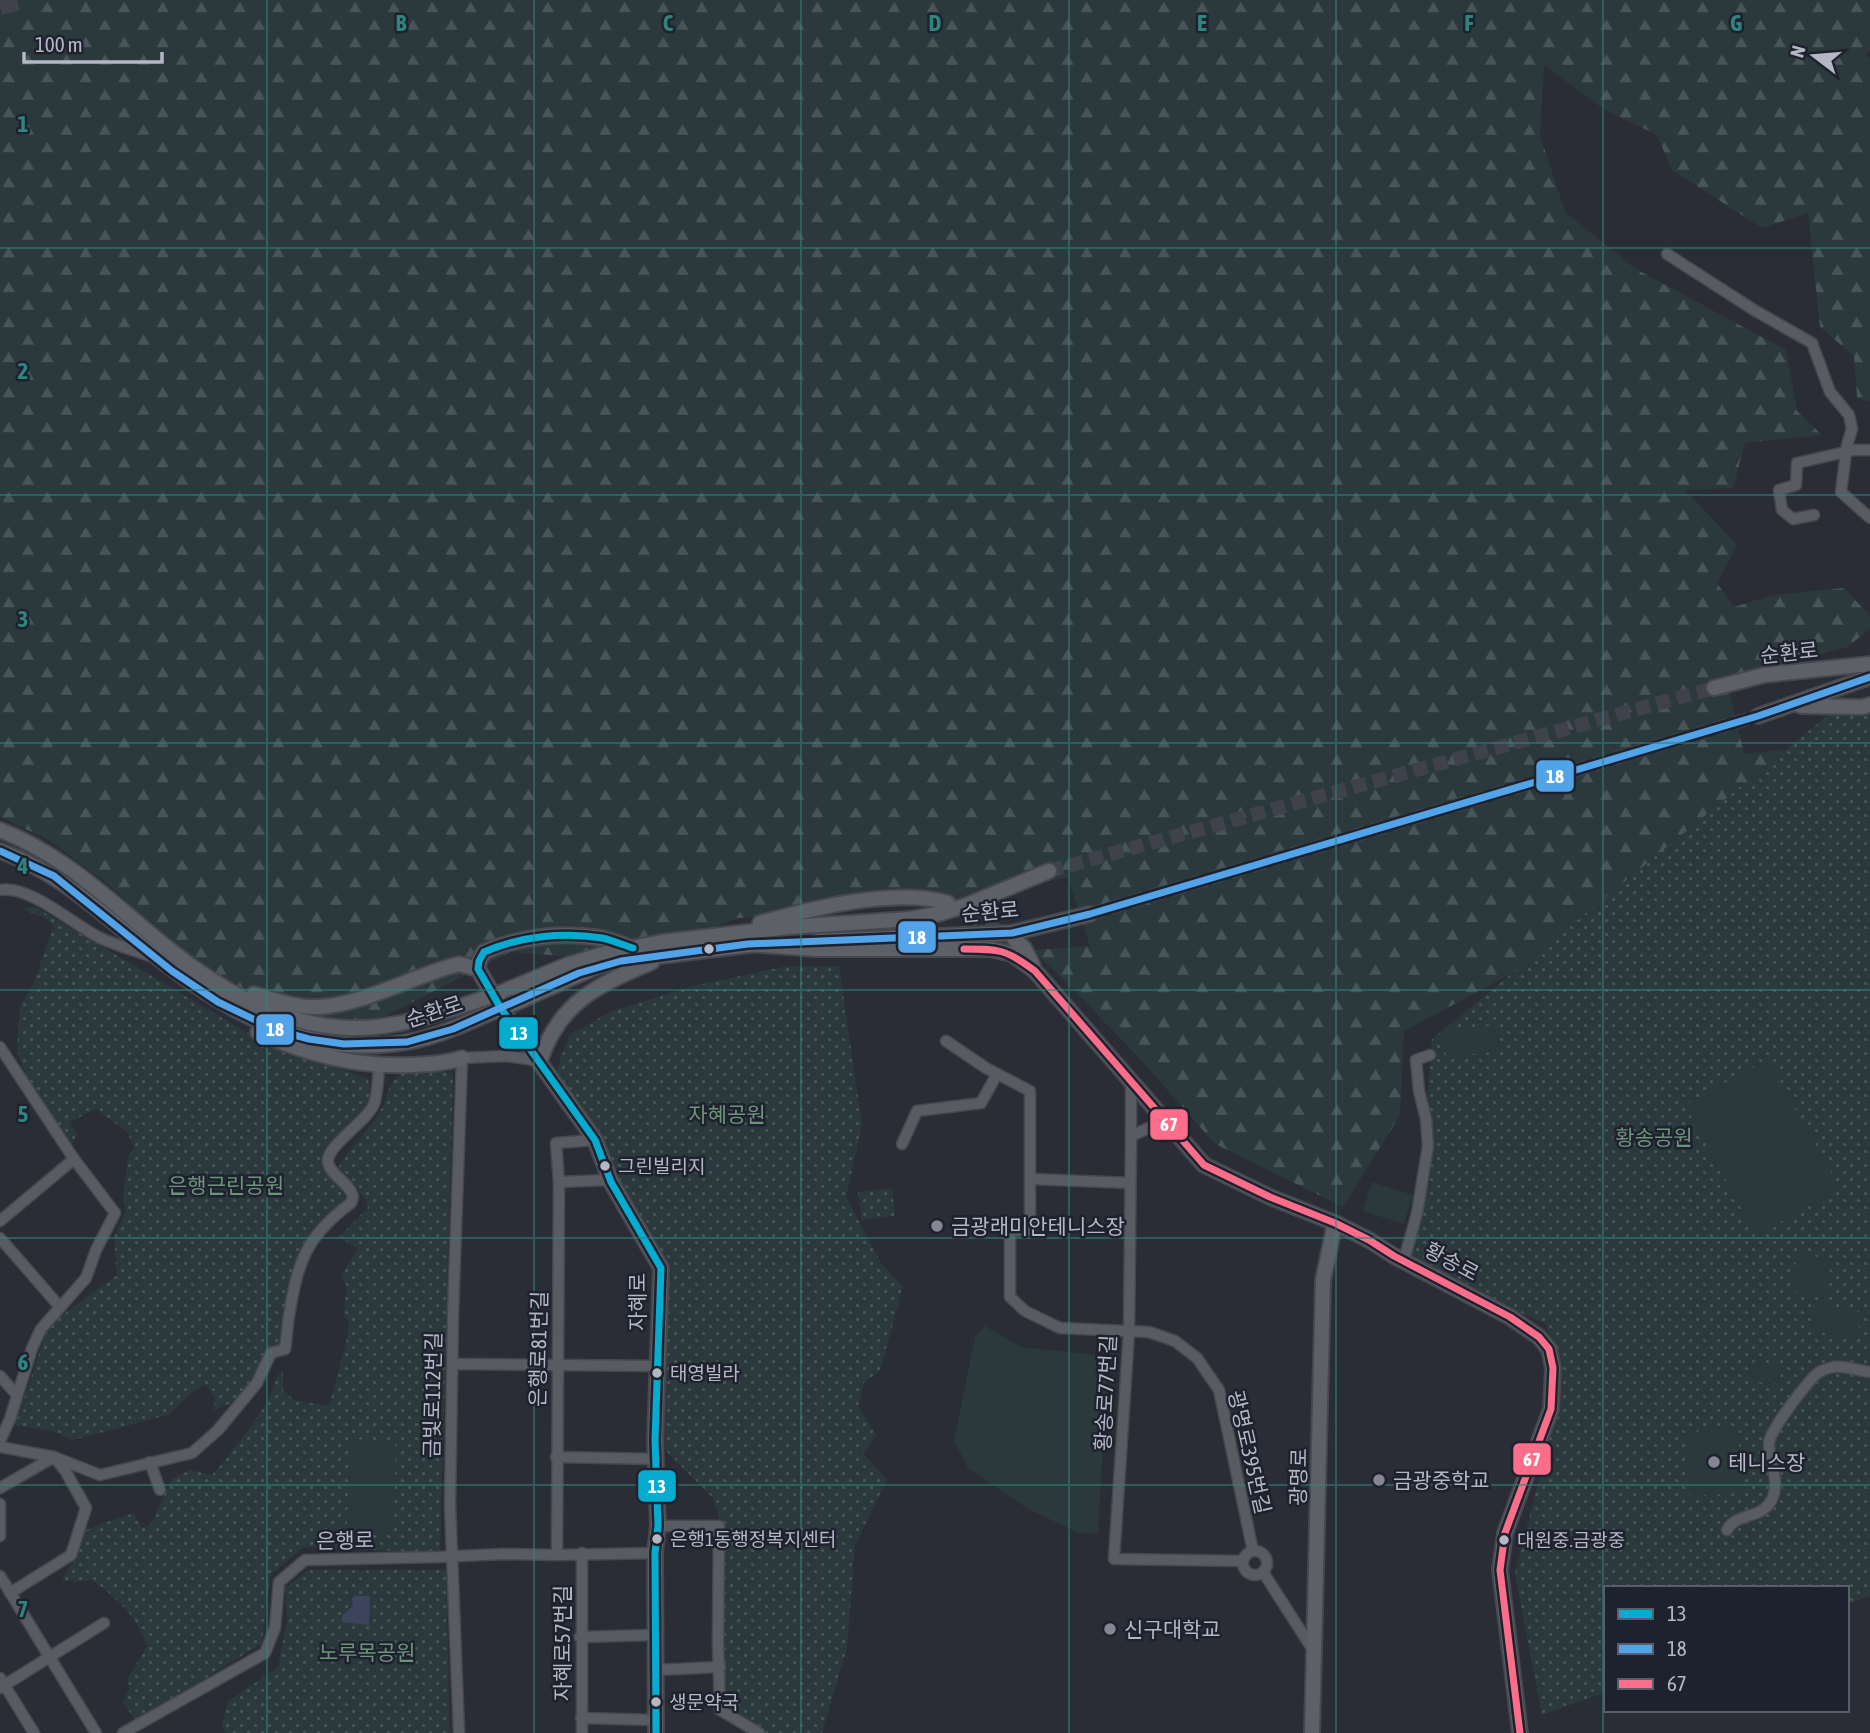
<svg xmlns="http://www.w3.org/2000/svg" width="1870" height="1733" viewBox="0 0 1870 1733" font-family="'Asap Condensed','Noto Sans KR',sans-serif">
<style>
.forest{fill:url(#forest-firs)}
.park{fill:url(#park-dots)}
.garden{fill:#2b393d}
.water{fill:#3b445c}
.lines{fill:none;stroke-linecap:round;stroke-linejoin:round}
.secondary-tunnel{stroke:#3f424b;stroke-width:14;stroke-dasharray:14 7;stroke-linecap:butt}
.highway-tunnel{stroke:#3f424b;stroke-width:18;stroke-dasharray:18 9;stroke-linecap:butt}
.street-casing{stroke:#46484e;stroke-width:13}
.secondary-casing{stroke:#46484e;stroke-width:18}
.street{stroke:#595b62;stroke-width:10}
.secondary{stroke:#5d6067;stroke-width:14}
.secondary-bridge-casing{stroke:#46484e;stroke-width:18;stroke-linecap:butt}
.secondary-bridge{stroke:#5d6067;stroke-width:14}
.bus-1-casing{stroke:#1e222e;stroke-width:12}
.bus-2-casing{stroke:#1e222e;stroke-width:12}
.bus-3-casing{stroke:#1e222e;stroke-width:12}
.bus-1{stroke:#06acd0;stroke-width:7}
.bus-2{stroke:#53a3e8;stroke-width:7}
.bus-3{stroke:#fb6d88;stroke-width:7}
.grid{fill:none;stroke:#30837f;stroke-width:2;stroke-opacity:0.55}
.bus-dot{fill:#b4b8c5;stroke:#1e222e;stroke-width:2.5}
.poi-dot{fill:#848793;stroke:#1e222e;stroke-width:2.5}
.labels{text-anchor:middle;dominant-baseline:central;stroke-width:5;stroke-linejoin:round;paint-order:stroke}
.bus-label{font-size:19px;fill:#b4b8c5;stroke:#1e222e;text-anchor:start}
.street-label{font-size:21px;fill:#b4b8c5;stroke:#1e222e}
.park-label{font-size:21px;fill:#6e937b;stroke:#1e222e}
.poi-label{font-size:21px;fill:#b4b8c5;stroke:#1e222e;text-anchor:start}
.grid-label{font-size:23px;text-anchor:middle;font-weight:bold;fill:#30837f;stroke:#1e222e;stroke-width:5;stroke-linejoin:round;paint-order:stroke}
.line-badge{stroke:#1e222e;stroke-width:2.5}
.badge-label{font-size:19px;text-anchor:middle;font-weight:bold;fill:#fff}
</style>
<defs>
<pattern id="forest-firs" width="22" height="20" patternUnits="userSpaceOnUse" patternTransform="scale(1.75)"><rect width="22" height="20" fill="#2b393d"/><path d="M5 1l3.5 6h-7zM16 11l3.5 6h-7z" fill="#475458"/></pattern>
<pattern id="park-dots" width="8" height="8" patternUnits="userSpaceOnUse" patternTransform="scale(1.75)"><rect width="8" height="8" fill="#2b393d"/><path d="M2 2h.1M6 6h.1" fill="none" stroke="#475458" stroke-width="1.8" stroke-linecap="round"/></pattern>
</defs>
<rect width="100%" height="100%" fill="#2a2d35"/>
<polygon class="forest" points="0,0 1870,0 1870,50 1865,55 1870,59 1870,402 1857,398 1854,356 1820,327 1808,213 1762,228 1672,170 1657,135 1605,110 1544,65 1540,135 1565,212 1634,268 1786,350 1797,411 1822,435 1745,443 1733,488 1685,490 1737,545 1717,583 1734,607 1773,595 1844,588 1870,616 1870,629 1847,647 1726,679 1744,754 1802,747 1647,901 1404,1031 1400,1115 1343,1207 1215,1144 1141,1060 1067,983 1032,950 1090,946 1068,877 932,904 738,918 627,961 510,952 374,1022 318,1025 261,1010 143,917 107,883 47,839 0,817"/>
<g class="park">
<polygon points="1870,710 1870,1596 1847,1605 1847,1588 1606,1588 1606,1692 1542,1715 1515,1574 1558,1404 1559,1361 1546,1324 1404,1260 1423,1155 1432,1039 1828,715"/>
<path d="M35,907L248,1033L273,1044L368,1079L373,1102L327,1158L325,1171L336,1178L349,1204L324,1232L300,1253L294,1272L295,1284L283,1316L281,1354L271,1355L253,1393L213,1411L215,1398L206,1385L194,1391L168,1415L73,1440L52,1431L15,1425L49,1325L117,1275L114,1237L126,1211C119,1188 129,1180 127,1158L134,1147L127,1132L96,1109L70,1122L77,1134L71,1146L30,1087L17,1050L20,1006L33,985L53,926L44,917L21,909Z"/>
<polygon points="787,966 839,966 862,1125 846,1197 881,1263 903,1287 880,1371 864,1382 858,1407 877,1436 863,1453 887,1480 855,1545 847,1648 822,1733 760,1733 720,1710 719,1516 712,1497 655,1440 661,1268 553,1080 569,1035 612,1011 693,986"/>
<path d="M410,1069L453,1073L440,1553L304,1547L270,1575L262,1643L136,1722L123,1702L129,1689L128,1678L147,1646C137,1616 117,1598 92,1580L78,1582L62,1580L80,1549L73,1536L103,1523L134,1513L142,1528L151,1524L172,1479L190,1470L212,1475C231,1453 250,1429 266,1404C273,1392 272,1380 283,1370V1390L294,1400L329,1406L347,1338L349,1322L343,1314L347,1287L341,1275L358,1249L339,1237L368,1208L366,1200L338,1168C349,1147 368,1133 379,1113C393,1091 382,1084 410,1069Z"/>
<polygon points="892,1188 895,1216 862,1220 858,1192"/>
<polygon points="308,1570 446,1570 450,1733 226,1733 222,1727 227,1702 278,1667 287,1619 285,1588"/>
</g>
<g class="garden">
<polygon points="1496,1025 1499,1051 1446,1057 1443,1031"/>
<polygon points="1768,1059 1840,1189 1756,1236 1685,1105"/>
<polygon points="1372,1182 1413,1195 1404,1224 1363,1211"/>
<polygon points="1798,1253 1832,1260 1824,1298 1790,1291"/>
<polygon points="1817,1303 1862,1313 1856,1340 1811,1330"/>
<polygon points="985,1326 1021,1347 1108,1356 1098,1534 1079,1533 1028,1509 968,1468 954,1441 975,1337"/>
<polygon points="1750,1362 1782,1365 1779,1384 1748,1381"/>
<polygon points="1738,1429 1742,1493 1690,1496 1687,1432"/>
<polygon points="354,1439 391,1442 396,1446 394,1526 391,1532 347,1529 349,1444"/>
</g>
<polygon class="water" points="354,1596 370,1596 369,1625 342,1622 342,1616 352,1607"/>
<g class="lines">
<g class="secondary-tunnel">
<polyline points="1049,871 1714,688"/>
<polyline points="949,903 1008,936"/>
<polyline points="1090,914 1758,716"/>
</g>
<polyline class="highway-tunnel" points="0,6 25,0"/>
<g class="street-casing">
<g id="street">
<polyline points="1667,254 1754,310 1812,343 1830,392 1849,415 1852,429 1847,445 1841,492 1870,518"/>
<polyline points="1814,515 1793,519 1782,510 1779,490 1796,485 1797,463 1854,450 1870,450"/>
<path d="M0,890C28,884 73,924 98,937C115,945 133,950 150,956"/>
<polyline points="946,1041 986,1068 1030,1091 1030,1230 1010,1231 1010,1297 1025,1311 1060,1328 1149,1332 1175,1341 1197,1358 1219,1390 1253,1551"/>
<polyline points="0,1047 74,1159 0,1221"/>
<polyline points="1164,1121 1131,1136 1129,1332 1114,1559 1243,1561"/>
<polyline points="1131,1136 1131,1083"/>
<polyline points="902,1144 917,1111 981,1103 997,1074"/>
<polyline points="1032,1179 1130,1183"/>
<polyline points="559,1182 607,1180 611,1182"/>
<polyline points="0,1238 60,1307"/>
<polyline points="1404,1260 1417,1213 1428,1146 1426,1119 1419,1091 1416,1060 1430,1055"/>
<polyline points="453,1364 658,1366"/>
<polyline points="0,1376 17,1395"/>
<polyline points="0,1441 10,1419 32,1348 41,1329 86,1278 96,1250 115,1213 74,1159"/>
<path d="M0,1447L54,1457L100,1475L192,1453L218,1430L257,1383L271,1353L285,1349C287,1338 287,1327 289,1316C297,1263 306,1236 351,1203L353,1197C350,1183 331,1176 328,1163C325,1146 367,1122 374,1104C378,1093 378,1078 379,1066"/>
<polyline points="556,1457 656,1459"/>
<polyline points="150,1462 160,1490"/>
<polyline points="0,1488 54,1457 66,1472 86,1508 71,1555 10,1593"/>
<polyline points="0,1504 0,1536"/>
<polyline points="658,1526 719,1526 718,1645 720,1710 759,1733"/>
<path d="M1727,1530C1737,1511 1763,1521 1773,1497C1780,1479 1768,1461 1769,1443C1770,1430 1807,1382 1818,1373C1821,1370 1829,1368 1833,1367C1845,1365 1858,1371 1870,1372"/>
<circle cx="1255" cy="1563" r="12"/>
<polyline points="557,1555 559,1182 556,1143 595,1140"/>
<polyline points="1263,1572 1313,1650"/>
<polyline points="0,1576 96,1733"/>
<polyline points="580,1637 655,1635"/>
<polyline points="654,1670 720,1667"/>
<polyline points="0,1678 34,1733"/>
<polyline points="0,1688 104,1623"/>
<polyline points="581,1718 655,1720"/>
<polyline points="123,1733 265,1653 275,1628 279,1582 305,1560 438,1557 503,1554 557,1555 655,1553"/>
<polyline points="459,1733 450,1504 453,1314 462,1058 506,1056 540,1061"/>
<polyline points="582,1733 582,1553"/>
</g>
</g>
<g class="secondary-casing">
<g id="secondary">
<polyline points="1714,688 1764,675 1870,664"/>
<polyline points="1801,706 1862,707 1870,705"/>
<polyline points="1758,716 1870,677"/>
<path d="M0,830C67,856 114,905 169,949C220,990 285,1027 352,1028C396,1029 441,1013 482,999"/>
<path d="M0,851C52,869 91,904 133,938C212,1003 299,1061 407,1042C436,1037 465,1024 492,1012"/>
<path d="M760,923C812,908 896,887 948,903"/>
<polyline points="1015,940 1024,948 1033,966"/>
<polyline points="818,941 1012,933 1090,914"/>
<polyline points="748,944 816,949 990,949 1012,954 1035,971 1204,1165 1270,1197 1335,1223 1369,1240 1394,1256 1510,1317 1539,1337 1549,1349 1553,1368 1551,1409 1505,1533 1500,1570 1520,1733"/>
<path d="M633,948C623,945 612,940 602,938C563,932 520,936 484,952L479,961L478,969L500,1007L595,1140L611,1182L661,1268L655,1440L658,1526L655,1553L656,1733"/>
<polyline points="500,993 567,965 607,953 662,942 789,927 910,919 938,914 967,905 1049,871"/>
<path d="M254,994C274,1000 297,1008 318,1007C363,1005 415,975 459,964L478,969"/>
<polyline points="515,1003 598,966 621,961 756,944"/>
<path d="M258,1032C307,1054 355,1067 409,1065C428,1064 444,1064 462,1058"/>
<path d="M540,1061C559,1002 598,985 652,962"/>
<polyline points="1312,1733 1323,1280 1335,1223"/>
</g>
</g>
<use href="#street" class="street"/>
<use href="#secondary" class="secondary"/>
<g class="secondary-bridge-casing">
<g id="secondary-bridge">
<polyline points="482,999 500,993"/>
<polyline points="492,1012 515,1003"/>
</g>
</g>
<use href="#secondary-bridge" class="secondary-bridge"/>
<g class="bus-1-casing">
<path id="bus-1" d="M633,948C623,945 612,940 602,938C563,932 520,936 484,952L479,961L478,969L500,1007L595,1140L611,1182L661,1268L655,1440L658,1526L655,1553L656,1733"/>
</g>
<g class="bus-2-casing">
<polyline id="bus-2" points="0,851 54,876 172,971 218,1002 276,1030 309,1039 344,1044 407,1042 453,1029 579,973 621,961 748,944 1012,933 1090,914 1758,716 1870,677"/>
</g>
<g class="bus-3-casing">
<path id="bus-3" d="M964,949C999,949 1006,949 1035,971L1204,1165L1270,1197L1335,1223L1369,1240L1394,1256L1510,1317L1539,1337L1549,1349L1553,1368L1551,1409L1505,1533L1500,1570L1520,1733"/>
</g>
<use href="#bus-1" class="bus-1"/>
<use href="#bus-2" class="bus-2"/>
<use href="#bus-3" class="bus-3"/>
</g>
<path class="grid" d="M267,0V1733M534,0V1733M801,0V1733M1069,0V1733M1336,0V1733M1603,0V1733M0,248H1870M0,495H1870M0,743H1870M0,990H1870M0,1238H1870M0,1485H1870"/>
<g class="bus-dot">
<circle cx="709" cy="949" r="6"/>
<circle cx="605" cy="1166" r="6"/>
<circle cx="657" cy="1373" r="6"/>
<circle cx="657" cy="1539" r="6"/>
<circle cx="1504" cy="1540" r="6"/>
<circle cx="656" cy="1702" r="6"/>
</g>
<g class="poi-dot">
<circle cx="937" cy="1226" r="7"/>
<circle cx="1714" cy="1462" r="7"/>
<circle cx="1379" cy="1480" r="7"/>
<circle cx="1110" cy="1629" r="7"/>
</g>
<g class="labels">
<g class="bus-label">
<text x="618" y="1166">그린빌리지</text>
<text x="670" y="1373">태영빌라</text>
<text x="670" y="1539">은행1동행정복지센터</text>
<text x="1517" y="1540">대원중.금광중</text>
<text x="669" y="1702">생문약국</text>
</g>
<g class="street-label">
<text transform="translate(1789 652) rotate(-6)">순환로</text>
<text transform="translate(990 911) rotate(-5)">순환로</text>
<text transform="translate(434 1011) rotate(-18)">순환로</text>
<text transform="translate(1452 1261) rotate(28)">황송로</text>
<text transform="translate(637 1302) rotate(-90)">자혜로</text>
<text transform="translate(538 1349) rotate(-89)">은행로81번길</text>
<text transform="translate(1105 1393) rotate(-87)">황송로77번길</text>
<text transform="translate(432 1395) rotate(-89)">금빛로112번길</text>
<text transform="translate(1250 1452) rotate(77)">광명로395번길</text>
<text transform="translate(1298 1477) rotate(-89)">광명로</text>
<text transform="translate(345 1540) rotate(-1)">은행로</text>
<text transform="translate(562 1643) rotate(-90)">자혜로57번길</text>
</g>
<g class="park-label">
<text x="727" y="1114">자혜공원</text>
<text x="1654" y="1137">황송공원</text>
<text x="226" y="1185">은행근린공원</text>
<text x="367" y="1652">노루목공원</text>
</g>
<g class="poi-label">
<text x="951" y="1226">금광래미안테니스장</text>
<text x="1728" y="1462">테니스장</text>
<text x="1393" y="1480">금광중학교</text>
<text x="1124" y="1629">신구대학교</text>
</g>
</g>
<g class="grid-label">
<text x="401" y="31">B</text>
<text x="668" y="31">C</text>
<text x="935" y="31">D</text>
<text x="1202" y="31">E</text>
<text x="1469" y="31">F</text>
<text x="1736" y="31">G</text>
<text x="23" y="132">1</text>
<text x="23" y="379">2</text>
<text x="23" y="627">3</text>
<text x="23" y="874">4</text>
<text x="23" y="1122">5</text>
<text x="23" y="1370">6</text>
<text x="23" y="1617">7</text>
</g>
<g class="line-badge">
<rect x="1535" y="759" width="40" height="34" rx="7" fill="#53a3e8"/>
<rect x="897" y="920" width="40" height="34" rx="7" fill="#53a3e8"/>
<rect x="255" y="1013" width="40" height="33" rx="7" fill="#53a3e8"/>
<rect x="498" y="1016" width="41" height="34" rx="7" fill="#06acd0"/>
<rect x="1149" y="1108" width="40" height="33" rx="7" fill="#fb6d88"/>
<rect x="1512" y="1442" width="40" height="34" rx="7" fill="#fb6d88"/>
<rect x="637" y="1469" width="40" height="34" rx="7" fill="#06acd0"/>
</g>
<g class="badge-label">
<text x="1555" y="783">18</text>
<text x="917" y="944">18</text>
<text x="275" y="1036">18</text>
<text x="519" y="1040">13</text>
<text x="1169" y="1131">67</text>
<text x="1532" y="1466">67</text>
<text x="657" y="1493">13</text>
</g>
<rect x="1604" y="1586" width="245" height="126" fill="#1e222e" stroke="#5a5e6a" stroke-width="2"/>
<rect x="1618" y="1609" width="35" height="10" fill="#06acd0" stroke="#5a5e6a" stroke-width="2"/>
<text x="1667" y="1621" font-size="21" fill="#b4b8c5">13</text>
<rect x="1618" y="1644" width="35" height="10" fill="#53a3e8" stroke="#5a5e6a" stroke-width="2"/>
<text x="1667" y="1656" font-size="21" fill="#b4b8c5">18</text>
<rect x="1618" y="1679" width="35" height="10" fill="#fb6d88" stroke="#5a5e6a" stroke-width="2"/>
<text x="1667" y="1691" font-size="21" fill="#b4b8c5">67</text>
<g transform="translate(1814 56) rotate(286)" stroke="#1e222e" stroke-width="5" paint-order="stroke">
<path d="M0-5L12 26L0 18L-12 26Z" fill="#b4b8c5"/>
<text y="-10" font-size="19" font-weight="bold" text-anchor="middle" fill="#b4b8c5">N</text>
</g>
<path d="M24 52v10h138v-10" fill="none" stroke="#b4b8c5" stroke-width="3.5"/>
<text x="35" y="52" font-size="21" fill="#b4b8c5" stroke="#1e222e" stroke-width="5" paint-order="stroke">100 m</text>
</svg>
